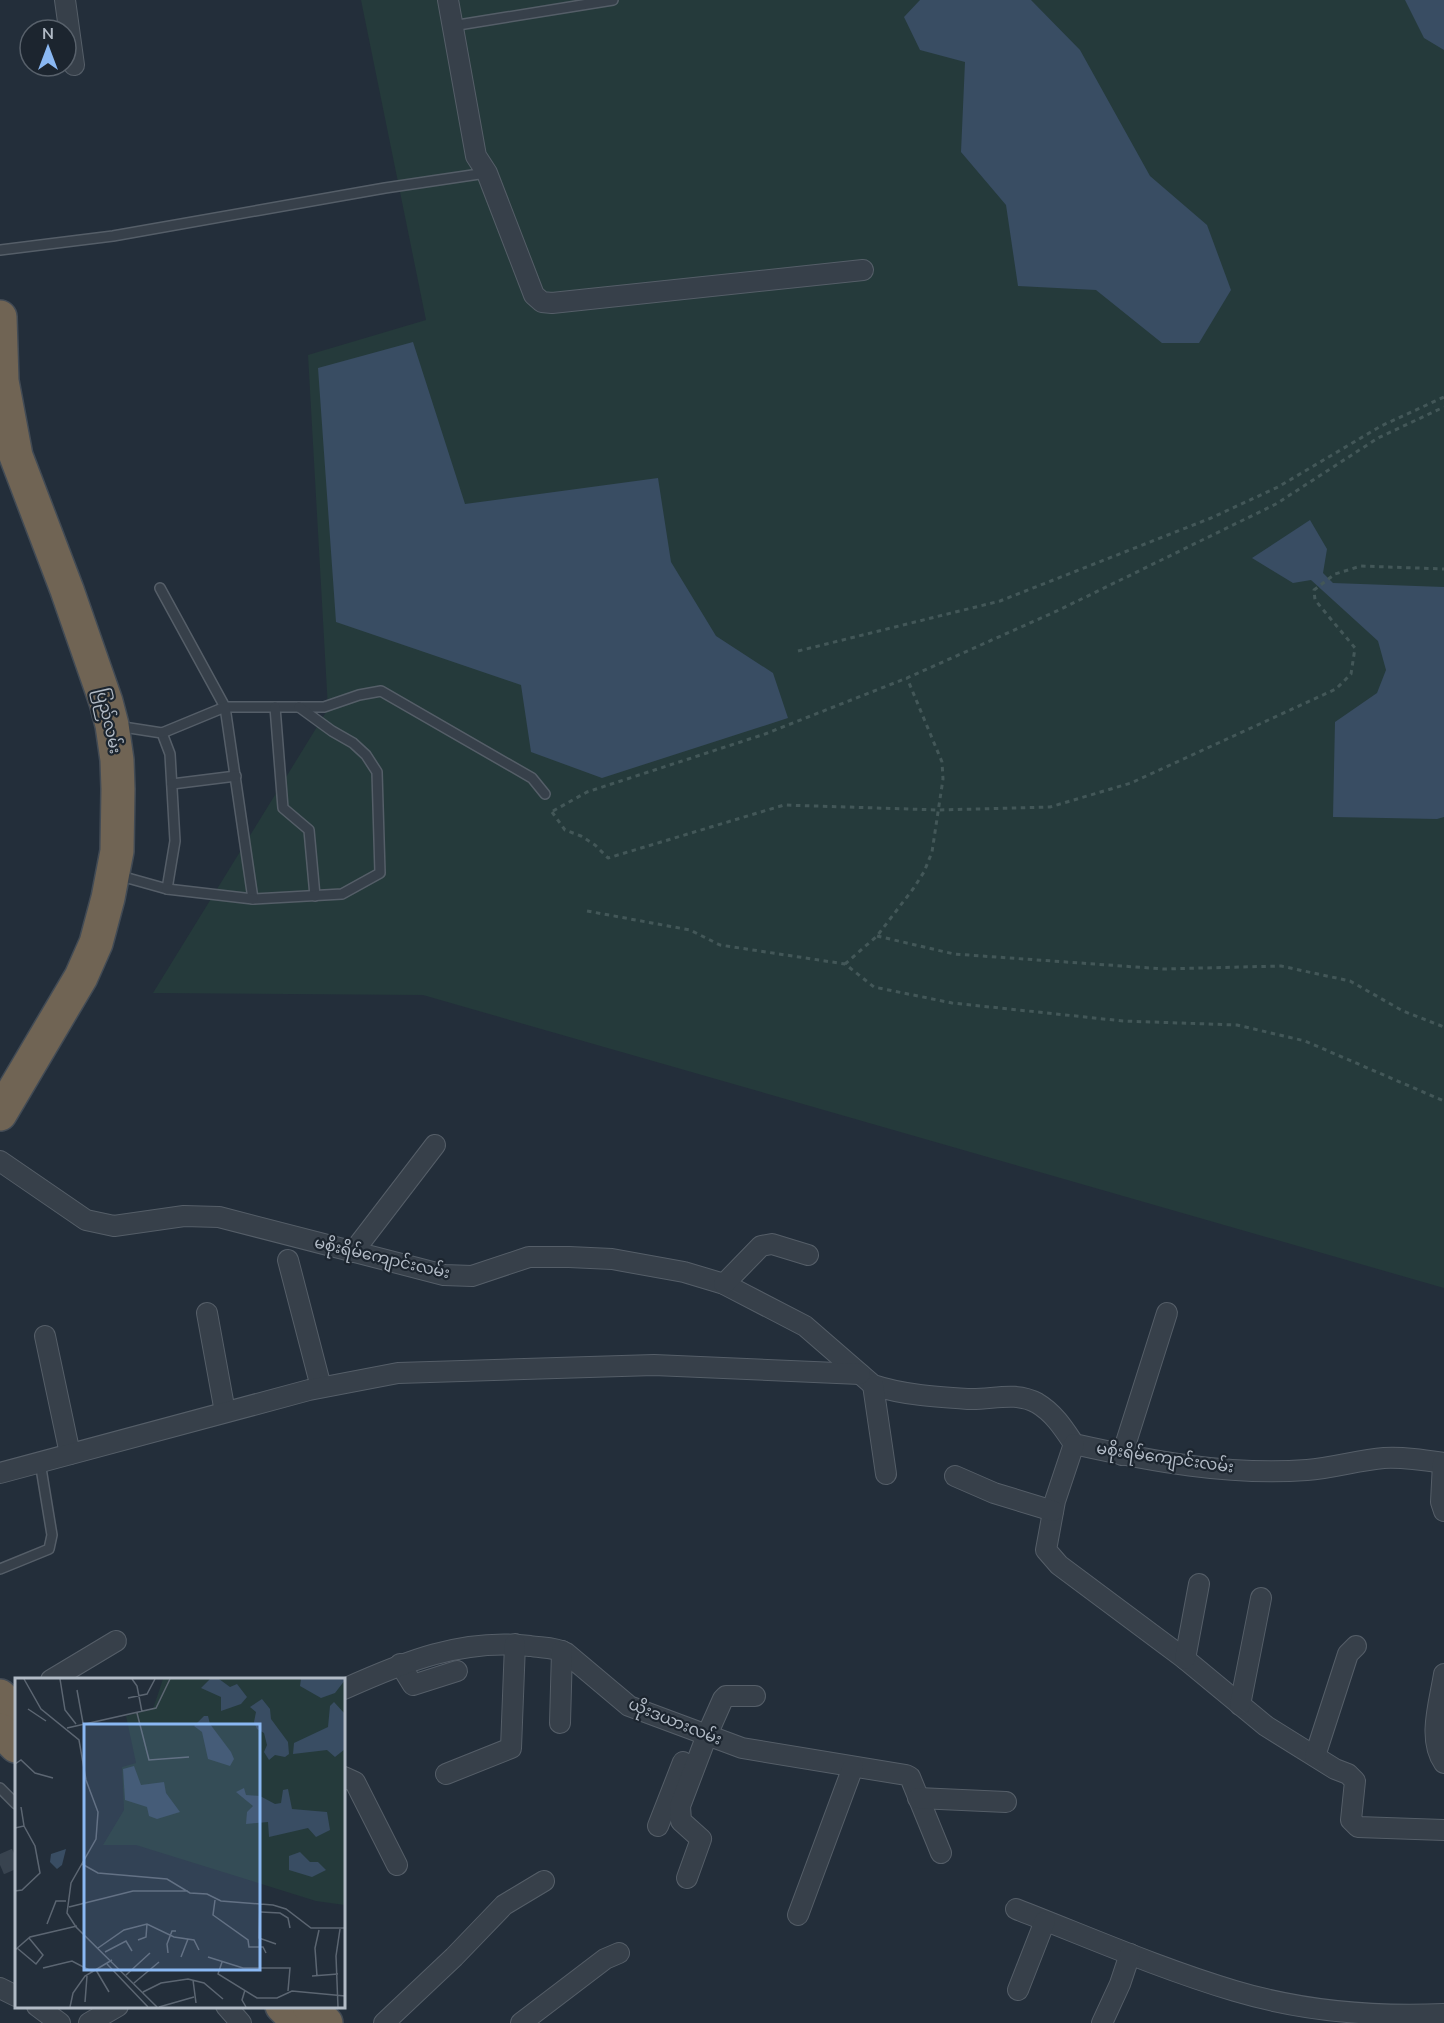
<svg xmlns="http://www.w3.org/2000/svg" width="1444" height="2023" viewBox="0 0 1444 2023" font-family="'Nunito Sans','Noto Sans Myanmar',sans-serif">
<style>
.green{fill:#253a3b}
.water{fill:#394d63}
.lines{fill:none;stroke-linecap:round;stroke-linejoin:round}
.street-tunnel{stroke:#38434f;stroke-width:20;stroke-dasharray:20 10;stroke-linecap:butt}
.lane-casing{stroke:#555e68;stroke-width:12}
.street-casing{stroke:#555e68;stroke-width:22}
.highway-casing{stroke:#424b55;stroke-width:36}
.path{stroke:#435758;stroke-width:3;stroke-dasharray:4.5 4.5;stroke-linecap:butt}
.lane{stroke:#37404a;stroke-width:9}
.street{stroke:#37404a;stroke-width:20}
.highway{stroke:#706454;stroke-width:33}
.labels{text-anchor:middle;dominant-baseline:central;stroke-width:4.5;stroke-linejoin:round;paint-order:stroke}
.street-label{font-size:16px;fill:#b2bbc6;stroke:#1c252f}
.inset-road{fill:none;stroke:#5c6672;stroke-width:1.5}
.view{fill:#8ab8f3;fill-opacity:0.15;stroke:#8ab8f3;stroke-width:3}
.inset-edge{fill:none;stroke:#b2bbc6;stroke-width:3}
</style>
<rect width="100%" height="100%" fill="#232e3a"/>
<polygon class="green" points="361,0 1444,0 1444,1288 423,995 153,993 328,709 308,355 426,320"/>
<g class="water">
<polygon points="920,0 1031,0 1080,50 1150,176 1207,225 1231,290 1199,343 1162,343 1096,290 1018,286 1006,205 961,152 965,62 920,50 904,17"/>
<polygon points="1405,0 1444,0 1444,50 1424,38"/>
<polygon points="413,342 465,504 658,478 671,562 716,636 773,673 788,718 602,778 531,752 521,685 336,622 318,368"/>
<polygon points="1310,520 1327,549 1323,573 1333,583 1444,587 1444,817 1437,819 1333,817 1335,722 1377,693 1386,670 1378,641 1311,580 1293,583 1252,558"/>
</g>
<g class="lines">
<polyline class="street-tunnel" points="0,1865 16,1858"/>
<g class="lane-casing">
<g id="lane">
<polyline points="452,26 613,0"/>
<polyline points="0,250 113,236 385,188 486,173"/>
<polyline points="160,588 225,707 324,707 359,695 381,691 532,778 545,794"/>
<polyline points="275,707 283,808 309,830 315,896"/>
<polyline points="117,726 162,733 170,754 175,841 167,889 117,875"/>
<polyline points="162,733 225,707 253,899 342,894 380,873 377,772 366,755 353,743 332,731 299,707"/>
<polyline points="172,784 236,776"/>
<polyline points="167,889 253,899"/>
<polyline points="0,1569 49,1549 52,1535 40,1462"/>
<polyline points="0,1788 16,1804"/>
</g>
</g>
<g class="street-casing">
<g id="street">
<polyline points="65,0 74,65"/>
<polyline points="448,0 476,156 487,173 534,295 542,302 552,303 863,270"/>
<path d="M0,1161L86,1220L114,1226L184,1216L219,1217L444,1275L472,1276L529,1257H569L612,1259L684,1272L724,1284L805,1326L873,1385C903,1395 937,1397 969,1399C992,1400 1015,1391 1037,1403C1054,1413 1064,1429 1074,1444C1150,1461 1229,1476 1307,1470C1333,1468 1359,1460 1384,1458C1405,1457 1424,1460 1444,1463"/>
<polyline points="353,1252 435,1145"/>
<polyline points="288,1260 321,1387"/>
<polyline points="724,1284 761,1246 772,1244 808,1255"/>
<polyline points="207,1313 225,1412"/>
<polyline points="45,1336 70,1454"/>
<polyline points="873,1385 886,1474"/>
<polyline points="1074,1444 1055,1501 1046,1550 1059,1565 1185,1659 1266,1726 1335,1769 1348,1774 1355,1781 1351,1820 1358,1827 1444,1830"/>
<polyline points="1122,1455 1167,1313"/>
<polyline points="1443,1463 1441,1502 1444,1511"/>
<polyline points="0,1473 309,1390 398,1373 654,1365 860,1374"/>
<polyline points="955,1476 994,1493 1053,1511"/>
<polyline points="1185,1659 1199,1584"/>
<polyline points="400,1664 413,1685 457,1671"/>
<path d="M1444,1674C1440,1701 1427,1739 1444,1763"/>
<polyline points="51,1680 116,1641"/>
<path d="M344,1689C404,1662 462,1638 530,1646C542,1648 555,1647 566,1653L629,1706L742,1748L906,1775L910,1777L941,1853"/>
<polyline points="1240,1705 1261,1598"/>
<polyline points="560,1723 562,1651"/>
<polyline points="1315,1756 1348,1654 1356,1646"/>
<polyline points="446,1774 511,1748 515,1644"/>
<polyline points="344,1777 355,1782 397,1865"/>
<polyline points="918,1798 1006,1802"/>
<polyline points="658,1826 683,1762"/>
<polyline points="687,1878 701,1839 681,1821 680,1806 707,1735 723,1699 726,1696 755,1696"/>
<path d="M1016,1909C1088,1937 1161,1969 1235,1991C1302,2011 1375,2017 1444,2014"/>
<polyline points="798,1915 853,1767"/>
<polyline points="0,1988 16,1996"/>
<polyline points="1018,1990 1045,1921"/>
<polyline points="37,2006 60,2023"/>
<polyline points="226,2006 241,2023"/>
<polyline points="89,2023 118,2006"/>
<polyline points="384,2023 454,1957 504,1905 544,1881"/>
<polyline points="521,2023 605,1959 619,1953"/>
<polyline points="1102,2023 1120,1984 1130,1954"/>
</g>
</g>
<g class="highway-casing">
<g id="highway">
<polyline points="0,317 2,381 16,456 67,590 106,702 112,725 117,760 118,789 117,851 108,898 96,943 81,977 0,1114"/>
<polyline points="0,1696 16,1714"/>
<polyline points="0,1730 16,1746"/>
<polyline points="282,2006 299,2023"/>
<polyline points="309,2006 326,2023"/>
</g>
</g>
<g class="path">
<polyline points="798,651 1000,601 1211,518 1278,487 1381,426 1444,397"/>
<polyline points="553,811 587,792 765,734 907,678 1059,610 1276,504 1378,438 1444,407"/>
<polyline points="552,812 565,830 581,836 595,845 608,858 784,805 939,810 1050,807 1131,783 1336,689 1351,674 1355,648 1315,600 1314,590 1335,574 1361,566 1444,569"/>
<polyline points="587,911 690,930 720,945 845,964 874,987 952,1003 1123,1021 1237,1025 1305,1041 1444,1101"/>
<polyline points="877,936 954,954 1164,969 1281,966 1350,981 1403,1011 1444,1027"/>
<polyline points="845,964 877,936 913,889 924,872 932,852 943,779 942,762 907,678"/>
</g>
<use href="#lane" class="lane"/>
<use href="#street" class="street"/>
<use href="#highway" class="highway"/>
</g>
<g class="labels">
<g class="street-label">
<text transform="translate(108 721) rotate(77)">ပြည်လမ်း</text>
<text transform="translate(382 1258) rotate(13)">မစိုးရိမ်ကျောင်းလမ်း</text>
<text transform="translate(1165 1458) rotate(8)">မစိုးရိမ်ကျောင်းလမ်း</text>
<text transform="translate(675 1722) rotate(22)">ယိုးဒယားလမ်း</text>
</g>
</g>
<g transform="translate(15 1678)">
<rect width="330" height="330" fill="#232e3a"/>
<path d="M148,1H330V227L301,223L121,167H88L109,132L107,89L121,85L111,38L138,31Z" fill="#253a3b"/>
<path d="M195,1H204L215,9L222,6L232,19L226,26L206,33V19L186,10ZM286,1H330V2L320,15L306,20L285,8ZM247,21L255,31L256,41L273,64L274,76L270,79L260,77L254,82L249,74L252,67L249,55L242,51L239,44L241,34L235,29ZM319,24L330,36V71L320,79L312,72L278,76L279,65L313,49L315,28ZM189,38H193L195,46L216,74L219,81L215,88L193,81L187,54L179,48ZM119,88L126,107L149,104L151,115L165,134L142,141L134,138L132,129L110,122L108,91ZM229,110L231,117L245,118L260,126L266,125L268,112L273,111L277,131L312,134L315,152L301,159L293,150L254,159L253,144L231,146L232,134L238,128L221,114ZM51,171L47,187L42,191L35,184L36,176ZM285,174L295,184H303L311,192L297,199L274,192V178Z" fill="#394d63"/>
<path class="inset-road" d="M9,1L26,31L64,62L71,102L83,134L81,161L56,205L52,235L61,249L142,329M45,1L50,32L61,46M117,1L122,8L127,34M62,12L68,45M113,20L132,16L140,1M13,31L31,43M122,35L134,82L174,79M52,50L141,30L155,1M0,86L6,82L20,95L38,100M0,150L9,148L6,129M67,186L83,195L152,201L175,215L192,216L206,223L258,227L271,231L296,250H330M0,213L7,212L25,195L20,168L9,148M200,222L198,237L233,262L234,269H248L251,275M245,224L244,260L261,266M54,229L118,213H173M246,234L265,235L273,240L275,250M32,246L41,223H51M123,262L131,259L132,246M2,270L21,286L28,277L14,260M83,270L109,252L132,246L159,259L179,262L184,272M0,272L15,259L62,248M90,274L111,263L117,273M153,275L152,266L157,253H161M166,279L173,261M193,279L228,290H275L273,313M207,284L203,296L242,320H262L277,313L330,318M92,286L133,329M28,290L57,283L78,294M81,292L94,314M111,297L135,275M297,298L323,296M302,298L300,270L304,252M178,302L181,325M119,305L144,284M230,312L227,322L231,329M128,314L146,305L173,301L189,305L208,321M70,324L72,298M55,329L58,315L70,298L97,282M144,329L179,319M323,329L321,278L325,251"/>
<path class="view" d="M69,46H245V292H69Z"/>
<rect width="330" height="330" class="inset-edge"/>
</g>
<g transform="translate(48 48)"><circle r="28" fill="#1c252f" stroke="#58616b" stroke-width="1.5"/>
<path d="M0-4.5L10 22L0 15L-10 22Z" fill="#8ab8f3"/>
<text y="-9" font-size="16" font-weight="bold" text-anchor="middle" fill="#b2bbc6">N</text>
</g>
</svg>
